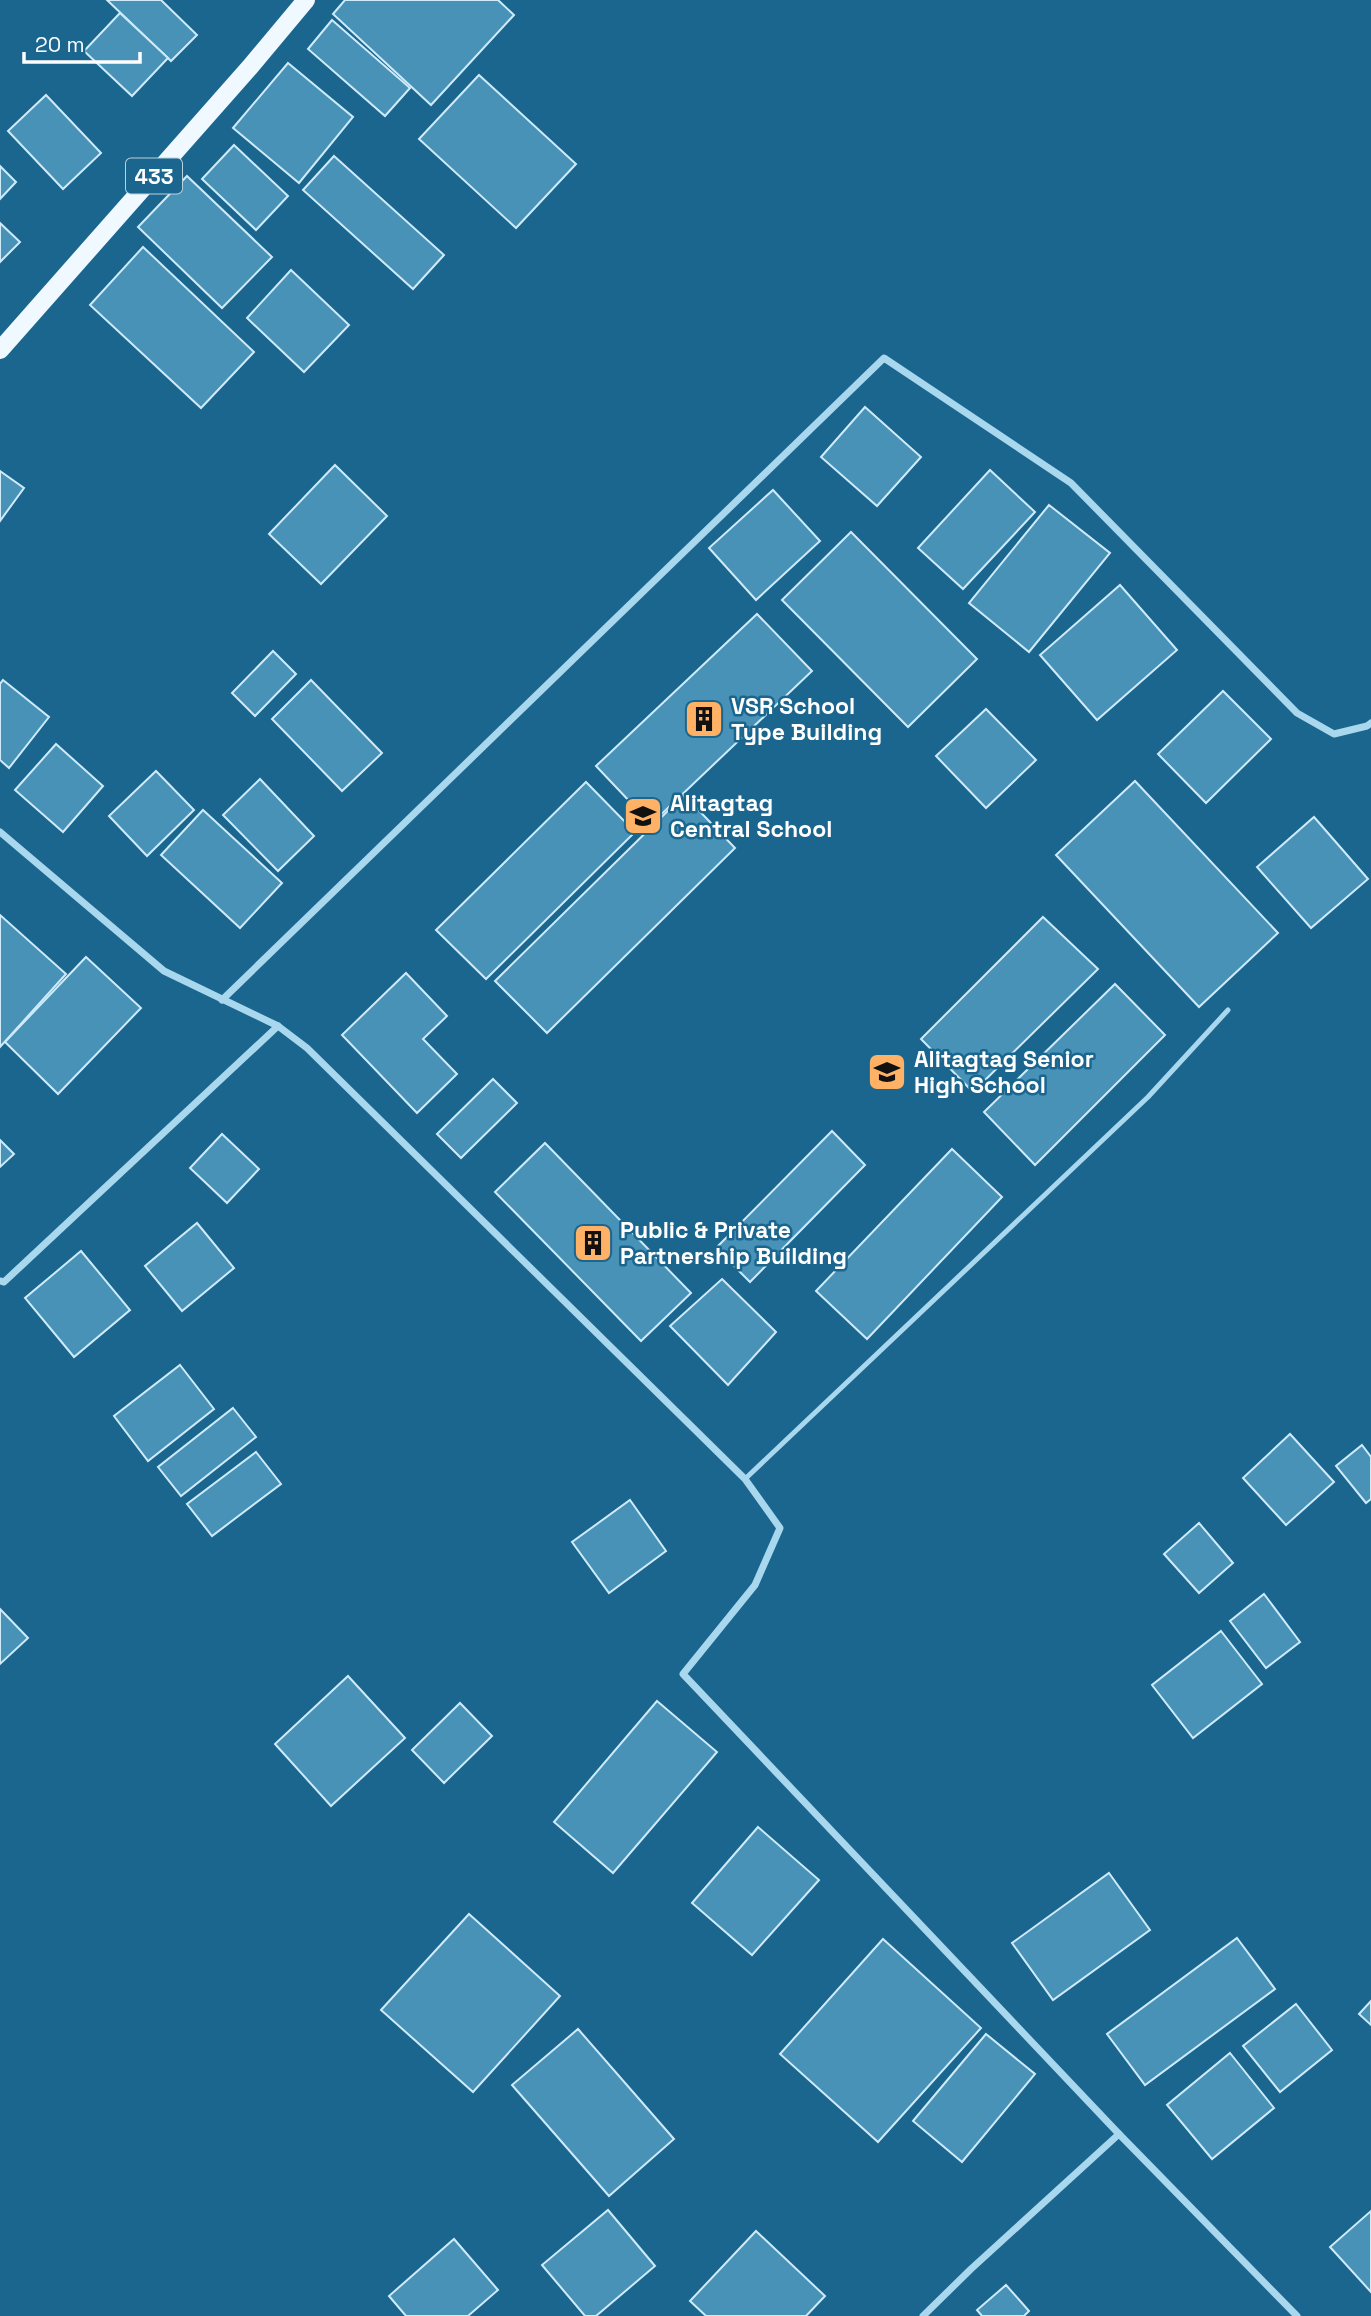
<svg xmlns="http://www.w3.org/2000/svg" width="1371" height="2316" viewBox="0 0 1371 2316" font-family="'Space Grotesk',sans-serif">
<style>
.building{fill:#4892b8;stroke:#ceebfa;stroke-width:2}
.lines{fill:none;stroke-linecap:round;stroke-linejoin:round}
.lane{stroke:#a8d7ee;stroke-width:5}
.street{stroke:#a8d7ee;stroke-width:7}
.primary{stroke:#eff9ff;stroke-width:18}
.labels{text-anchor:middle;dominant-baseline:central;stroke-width:5;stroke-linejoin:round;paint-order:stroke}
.shield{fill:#1b668e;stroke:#bbd1dd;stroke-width:2}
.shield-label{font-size:21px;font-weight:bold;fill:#fff}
.poi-label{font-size:23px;font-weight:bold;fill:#fff;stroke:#1b668e;text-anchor:start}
</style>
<rect width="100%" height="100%" fill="#1b668e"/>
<g class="building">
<polygon points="107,0 161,0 197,35 171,61"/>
<polygon points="345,0 498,0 514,15 431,105 333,14"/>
<polygon points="120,13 168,58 132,96 84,51"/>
<polygon points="332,20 410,88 385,116 308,49"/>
<polygon points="288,63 353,117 299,183 233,128"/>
<polygon points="479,75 576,164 516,228 419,139"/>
<polygon points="46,95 101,153 63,189 8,131"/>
<polygon points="234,145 288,196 256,230 202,179"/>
<polygon points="334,156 444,255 413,289 303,190"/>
<polygon points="0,166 16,182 0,199"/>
<polygon points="187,176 272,257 222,308 138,227"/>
<polygon points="0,223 20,242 0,262"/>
<polygon points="143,247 254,352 201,408 90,305"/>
<polygon points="291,270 349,325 304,372 247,318"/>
<polygon points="865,407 921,457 877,506 821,457"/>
<polygon points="335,465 387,516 321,584 269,534"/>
<polygon points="990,470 1035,512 963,589 918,548"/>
<polygon points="0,471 24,488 0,521"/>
<polygon points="773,490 820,541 756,600 709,548"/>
<polygon points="1049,505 1110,553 1029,652 969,603"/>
<polygon points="851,532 977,659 908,727 782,600"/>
<polygon points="1120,585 1177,650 1097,720 1040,655"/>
<polygon points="757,614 812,671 651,824 596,766"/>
<polygon points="273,651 296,674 255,716 232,693"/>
<polygon points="3,680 49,717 9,768 0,760 0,684"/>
<polygon points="311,680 382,753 342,791 272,719"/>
<polygon points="1223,691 1271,739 1206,803 1158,754"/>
<polygon points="986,709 1036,760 986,808 936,756"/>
<polygon points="56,744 103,786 63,832 15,790"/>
<polygon points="156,771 194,810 147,856 109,816"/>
<polygon points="260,779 314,836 278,871 223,815"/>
<polygon points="1135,781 1278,933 1199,1007 1056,855"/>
<polygon points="586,782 635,832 486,979 436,930"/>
<polygon points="684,795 735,848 547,1033 495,981"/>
<polygon points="203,810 282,883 240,928 161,855"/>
<polygon points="1314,817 1368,879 1311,928 1257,867"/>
<polygon points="0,915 66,974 0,1047"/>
<polygon points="1043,917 1098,969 973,1092 921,1039"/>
<polygon points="86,957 141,1008 58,1094 5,1042"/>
<polygon points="406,973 447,1016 423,1039 457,1074 417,1113 342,1035"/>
<polygon points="1115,984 1165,1035 1035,1165 984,1112"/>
<polygon points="493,1079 517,1103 461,1158 437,1134"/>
<polygon points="832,1131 865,1165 750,1282 716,1248"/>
<polygon points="222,1134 259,1169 227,1203 190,1168"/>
<polygon points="0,1140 14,1154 0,1167"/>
<polygon points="545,1143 691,1293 641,1341 495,1192"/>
<polygon points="952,1149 1002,1197 867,1339 816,1291"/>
<polygon points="197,1223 234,1268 182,1311 145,1266"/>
<polygon points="81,1251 130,1310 74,1357 25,1298"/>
<polygon points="722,1279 776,1332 728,1385 670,1326"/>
<polygon points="180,1365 214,1409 148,1461 114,1416"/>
<polygon points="233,1408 256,1437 181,1496 158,1467"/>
<polygon points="1290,1434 1334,1482 1286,1525 1243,1478"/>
<polygon points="1362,1445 1371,1457 1371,1499 1366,1503 1336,1466"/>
<polygon points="256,1452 281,1484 212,1536 187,1504"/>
<polygon points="630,1500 666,1551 609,1593 572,1542"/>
<polygon points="1199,1523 1233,1563 1199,1593 1164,1554"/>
<polygon points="1264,1594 1300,1642 1266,1668 1230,1621"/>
<polygon points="0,1609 28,1638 0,1664"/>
<polygon points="1221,1631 1262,1684 1193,1738 1152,1685"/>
<polygon points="348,1676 405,1738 331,1806 275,1744"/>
<polygon points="657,1701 717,1752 613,1873 554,1822"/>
<polygon points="460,1703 492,1736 444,1783 412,1750"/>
<polygon points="758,1827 819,1880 752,1955 692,1903"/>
<polygon points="1109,1873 1150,1930 1053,2000 1012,1943"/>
<polygon points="469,1914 560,1996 473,2092 381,2010"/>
<polygon points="1237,1938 1275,1989 1145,2085 1107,2034"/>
<polygon points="883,1939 981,2028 878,2142 780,2054"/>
<polygon points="1371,2001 1371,2025 1359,2014"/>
<polygon points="1296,2004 1332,2050 1280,2092 1243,2046"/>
<polygon points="578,2029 674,2139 609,2196 512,2085"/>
<polygon points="986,2034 1035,2074 962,2162 913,2121"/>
<polygon points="1230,2053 1274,2108 1212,2159 1167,2105"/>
<polygon points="608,2210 655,2266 596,2316 585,2316 542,2265"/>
<polygon points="1371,2211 1371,2292 1330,2247"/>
<polygon points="756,2231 825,2296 806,2316 706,2316 690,2301"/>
<polygon points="454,2239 498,2290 468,2316 406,2316 389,2296"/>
<polygon points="1006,2285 1029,2311 1024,2316 982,2316 977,2310"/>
</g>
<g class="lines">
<polyline class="lane" points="745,1479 1148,1097 1228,1010"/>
<g class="street">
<polyline points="0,832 164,971 278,1026 307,1048 745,1479 780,1528 755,1585 683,1674 1119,2134 1297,2316"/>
<polyline points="222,1000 884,358 1071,483 1297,713 1334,734 1367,726 1371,723"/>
<polyline points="0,1281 4,1282 278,1026"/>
<polyline points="923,2316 971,2269 1119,2134"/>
</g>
<polyline class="primary" points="0,350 250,67 306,0"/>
</g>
<defs>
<g id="building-square" transform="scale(2.0125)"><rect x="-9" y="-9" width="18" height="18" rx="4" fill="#ffb165" stroke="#1b668e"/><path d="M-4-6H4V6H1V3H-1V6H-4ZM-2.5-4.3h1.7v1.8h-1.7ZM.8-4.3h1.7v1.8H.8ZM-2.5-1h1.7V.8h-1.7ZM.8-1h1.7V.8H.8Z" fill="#111"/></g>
<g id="school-square" transform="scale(2.0125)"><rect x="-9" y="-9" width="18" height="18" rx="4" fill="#ffb165" stroke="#1b668e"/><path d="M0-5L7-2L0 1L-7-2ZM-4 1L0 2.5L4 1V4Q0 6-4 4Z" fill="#111"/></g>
</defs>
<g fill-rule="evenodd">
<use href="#building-square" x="704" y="719"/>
<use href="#school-square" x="643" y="816"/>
<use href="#school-square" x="887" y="1072"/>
<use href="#building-square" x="593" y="1243"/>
</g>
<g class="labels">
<rect class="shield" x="126" y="158.5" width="56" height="35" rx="5"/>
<g class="shield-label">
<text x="154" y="176">433</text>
</g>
<g class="poi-label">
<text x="731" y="706">VSR School<tspan x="731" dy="26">Type Building</tspan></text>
<text x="670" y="803">Alitagtag<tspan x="670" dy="26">Central School</tspan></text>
<text x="914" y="1059">Alitagtag Senior<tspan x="914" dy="26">High School</tspan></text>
<text x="620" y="1230">Public &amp; Private<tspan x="620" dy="26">Partnership Building</tspan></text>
</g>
</g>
<path d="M24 52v10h116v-10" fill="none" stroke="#ffffff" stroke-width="3.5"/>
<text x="35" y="52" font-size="21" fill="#ffffff" stroke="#1b668e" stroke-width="5" paint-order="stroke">20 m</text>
</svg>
